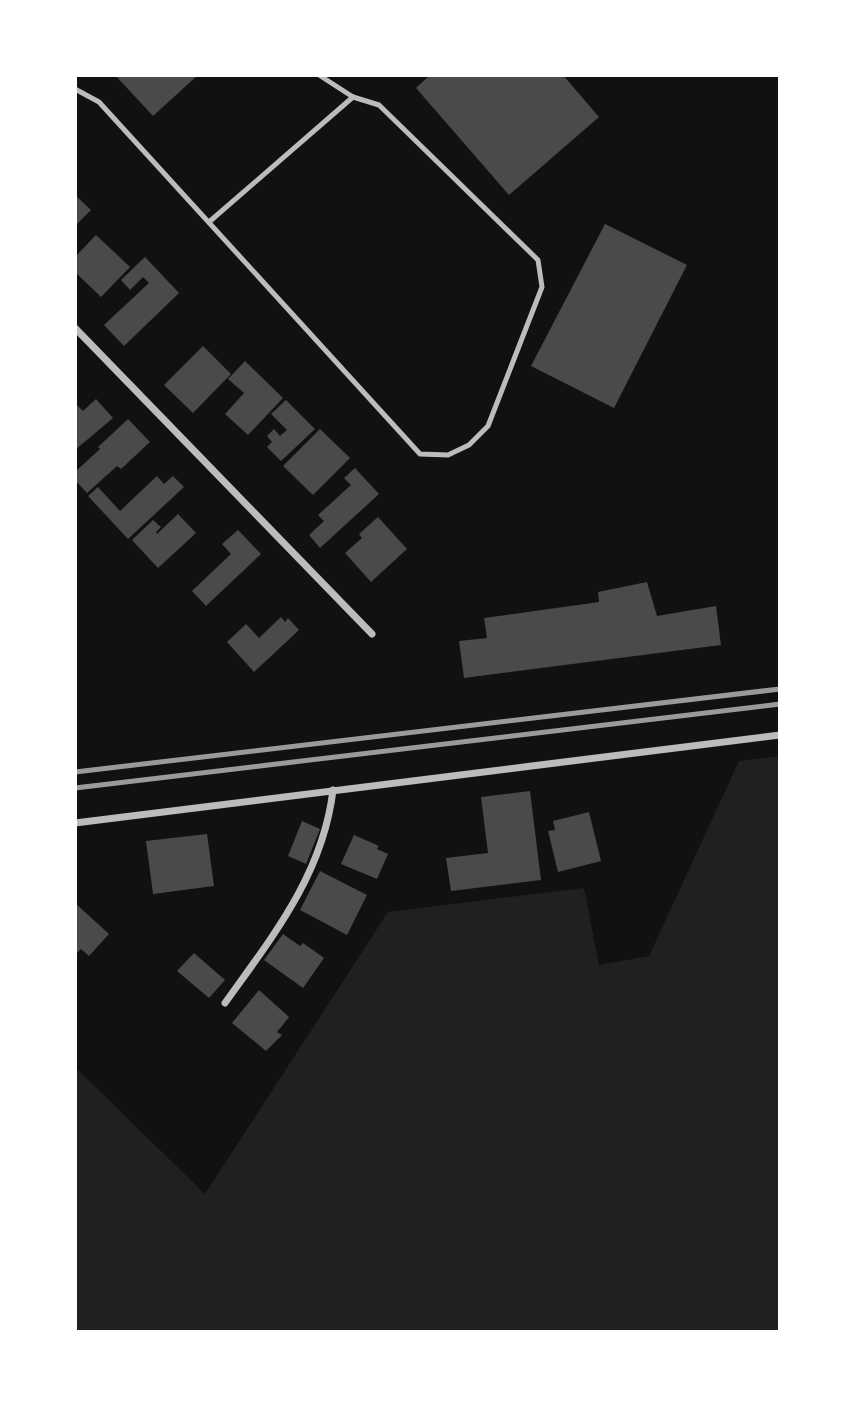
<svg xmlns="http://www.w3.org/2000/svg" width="855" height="1407" viewBox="0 0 855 1407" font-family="Barlow,sans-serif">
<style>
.green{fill:#202020}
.building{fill:#4a4a4a}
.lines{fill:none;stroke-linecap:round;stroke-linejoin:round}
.service{stroke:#bcbcbc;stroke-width:5}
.minor{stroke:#bcbcbc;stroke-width:7}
.rail{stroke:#9a9a9a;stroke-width:5}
</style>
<rect width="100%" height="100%" fill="#111"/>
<polygon class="green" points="780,756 780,1332 75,1332 75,1067 205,1194 388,912 584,888 599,965 649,956 739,761"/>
<g class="building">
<polygon points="115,75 198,75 153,116"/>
<polygon points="430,75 563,75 599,117 509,195 416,88"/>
<polygon points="75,195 91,210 75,226"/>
<polygon points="605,224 687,265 614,408 531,366"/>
<polygon points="96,235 130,267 101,297 75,272 75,257"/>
<polygon points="145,257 179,293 124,346 104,325 149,283 143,277 130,290 121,280"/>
<polygon points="203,346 231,374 193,413 164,385"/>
<polygon points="245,361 283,398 248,435 225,414 244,393 228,379"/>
<polygon points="96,399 113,418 75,450 75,403 83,411"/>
<polygon points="286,400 315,429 281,461 267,447 272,442 267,436 274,429 280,436 287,430 271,414"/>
<polygon points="128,419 150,442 121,469 117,466 87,493 75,480 75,472 100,449 98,447"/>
<polygon points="320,429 350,458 313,495 283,466"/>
<polygon points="355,468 379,494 320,548 309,535 324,521 318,515 351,485 344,478"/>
<polygon points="157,476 164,484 173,476 184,487 128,539 88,496 98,487 120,511"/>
<polygon points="178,514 196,533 158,568 132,540 153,520 161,527 156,532 157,534"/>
<polygon points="378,517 407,549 371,582 345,553 362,538 359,534"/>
<polygon points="238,530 261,554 206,606 192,591 231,554 222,544"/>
<polygon points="647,582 657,616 716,606 721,645 464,678 459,641 487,638 484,618 599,602 598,592"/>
<polygon points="281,617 285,622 288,618 299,630 254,672 227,642 246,624 259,638"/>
<polygon points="530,791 541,880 451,891 446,858 488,853 481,797"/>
<polygon points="589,812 601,861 558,872 548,831 555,830 553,821"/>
<polygon points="302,821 320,829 306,864 288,856"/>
<polygon points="207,834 214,886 153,894 146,841"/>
<polygon points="354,835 379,846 377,849 388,854 377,879 341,864"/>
<polygon points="320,871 367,895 347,935 300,910"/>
<polygon points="75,903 109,934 89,956 81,949 75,955"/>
<polygon points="283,934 300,946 303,943 324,958 303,988 264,960"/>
<polygon points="194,953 225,980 209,998 177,971"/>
<polygon points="259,990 289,1017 277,1032 282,1035 266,1051 232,1023"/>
</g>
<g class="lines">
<g class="service">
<polyline points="75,89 99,102 420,454 448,455 469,445 488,426 542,287 538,260 379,105 353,97 319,75"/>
<polyline points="209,222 353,97"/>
</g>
<g class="minor">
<polyline points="75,328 372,634"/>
<polyline points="75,823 780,735"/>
<path d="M225,1003C273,936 323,874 333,790"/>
</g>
<g class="rail">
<polyline points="75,772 780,689"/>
<polyline points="75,788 780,704"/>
</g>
</g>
<rect width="855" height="1407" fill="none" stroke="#ffffff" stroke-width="154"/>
</svg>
